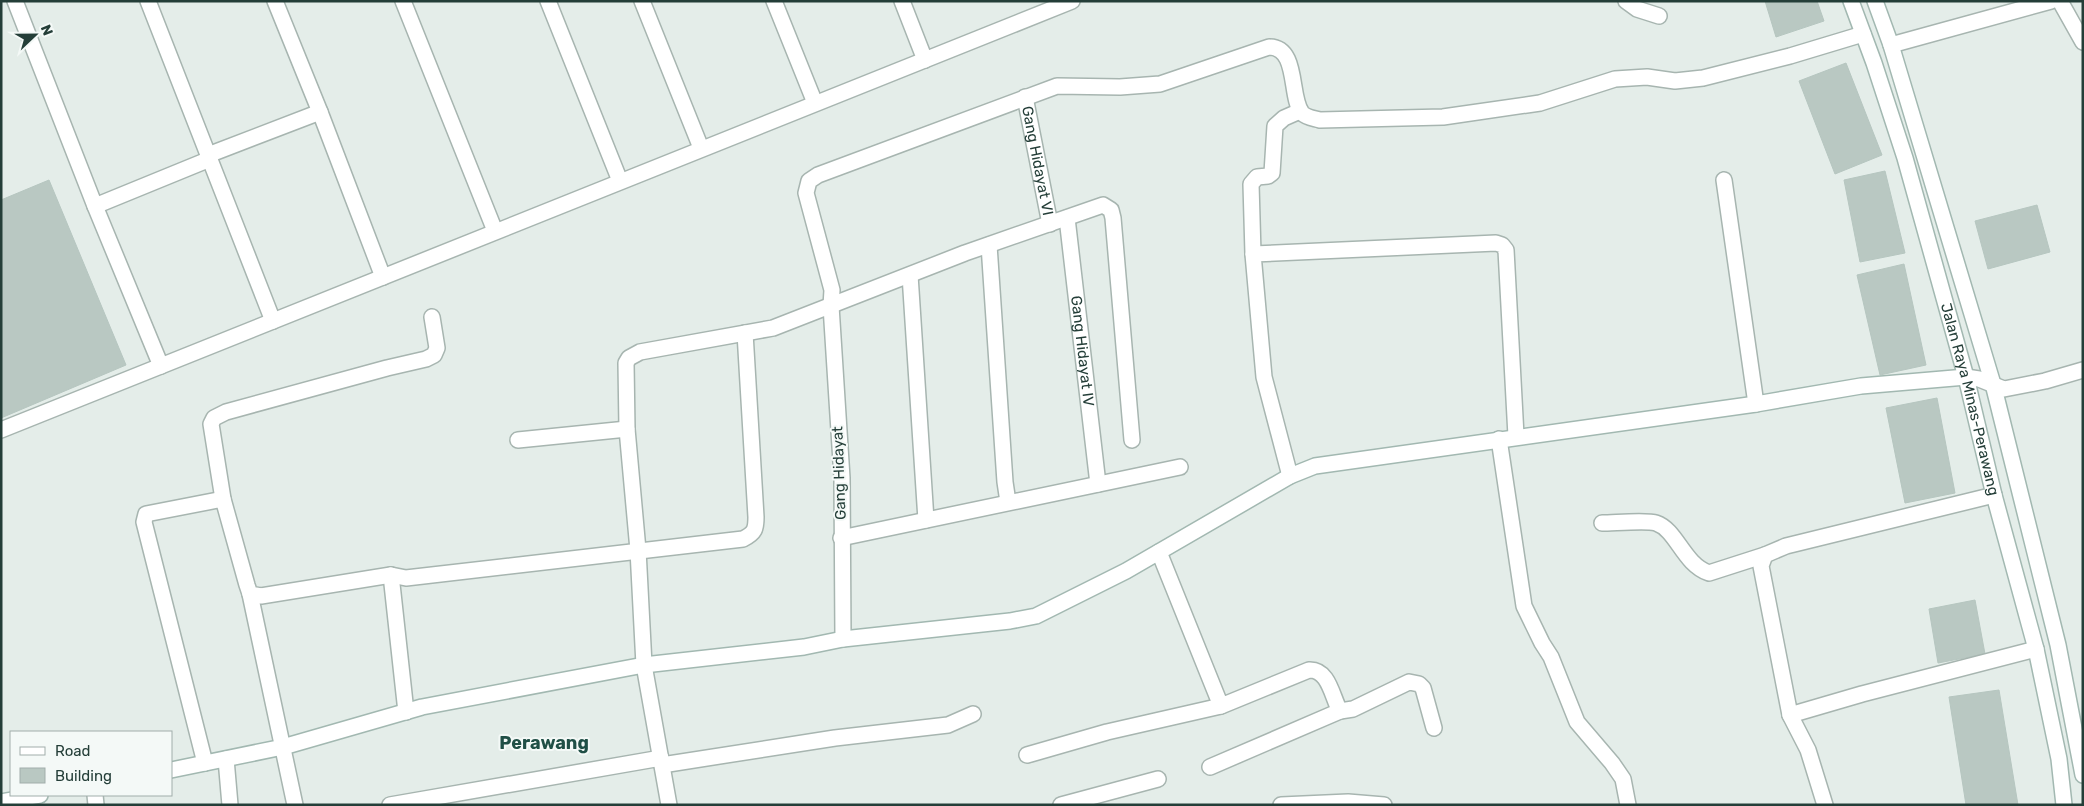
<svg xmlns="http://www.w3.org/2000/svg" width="2084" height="806" viewBox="0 0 2084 806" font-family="Rubik,sans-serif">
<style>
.building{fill:#b9c8c2;stroke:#b6c6c0}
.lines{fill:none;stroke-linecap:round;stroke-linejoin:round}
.street-casing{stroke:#a7b5b0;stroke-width:18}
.secondary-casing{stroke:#a2b8b1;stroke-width:18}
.street{stroke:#fff;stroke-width:15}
.secondary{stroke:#fff;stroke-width:15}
.labels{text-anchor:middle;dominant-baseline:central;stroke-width:4;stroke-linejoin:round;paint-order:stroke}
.street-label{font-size:15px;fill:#243e38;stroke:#f4f9f7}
.quarter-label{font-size:18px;font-weight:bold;fill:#204f46;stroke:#f4f9f7}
</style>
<rect width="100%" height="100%" fill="#e4ede9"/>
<g class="building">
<polygon points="1765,1 1817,1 1824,21 1776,37"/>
<polygon points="1846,63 1882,155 1835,174 1799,81"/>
<polygon points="1885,171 1905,253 1860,262 1844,180"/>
<polygon points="49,180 126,365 1,418 1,200"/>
<polygon points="2037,205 2050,252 1988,269 1975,221"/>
<polygon points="1904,264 1926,365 1880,375 1857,275"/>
<polygon points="1937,398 1955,493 1905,503 1886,408"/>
<polygon points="1975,600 1985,654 1938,663 1929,609"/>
<polygon points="1999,690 2018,805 1966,805 1949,697"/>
</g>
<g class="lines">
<g class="street-casing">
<g id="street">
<polyline points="15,1 95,206 161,366"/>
<polyline points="148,1 273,321"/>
<polyline points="275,1 320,112 383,277"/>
<polyline points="403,1 495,231"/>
<polyline points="548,1 620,181"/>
<polyline points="642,1 701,148"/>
<polyline points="774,1 815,103"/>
<polyline points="902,1 925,60"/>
<polyline points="1626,1 1637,9 1659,16"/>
<polyline points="2060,1 2083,42"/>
<polyline points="1891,45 2051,1"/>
<path id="s1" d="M1025,97L1050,224"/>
<polyline points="208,155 320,112"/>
<polyline points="1724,180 1756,404"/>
<polyline points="95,206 210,159"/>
<path id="s2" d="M1067,218L1098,484"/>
<polyline points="989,245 1005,482 1008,502"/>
<polyline points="1253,254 1251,184 1257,177 1268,176 1272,173 1275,126 1284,118 1300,111"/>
<polyline points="910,275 926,520"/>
<polyline points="1966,377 1979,379 2004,389 2045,381 2083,370"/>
<polyline points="1,430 1072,1"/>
<polyline points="1499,439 1524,606 1542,643 1551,657 1577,722 1612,763 1623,779 1628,805"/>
<polyline points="518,440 627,429"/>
<polyline points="1290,476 1264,377 1253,254 1496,243 1502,245 1506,250 1516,436"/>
<polyline points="223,499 211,424 214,418 226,412 387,368 426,359 434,355 437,348 432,317"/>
<path d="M1602,523C1614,523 1647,520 1656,523C1677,530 1683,564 1709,573L1765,555"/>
<polyline points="841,538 1180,467"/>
<path d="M1159,552L1221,706L1309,670C1329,669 1332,697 1340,711L1353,709L1409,682L1419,684L1423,688L1434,728"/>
<polyline points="391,575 406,712"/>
<polyline points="250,594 295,805"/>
<path d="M843,639L842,478L831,306L832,290L806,193L809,181L818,175L1057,86L1120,87L1160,84L1269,47C1299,47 1289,97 1302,113C1307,118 1313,118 1320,120L1443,117L1540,103L1615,79L1647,77L1675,81L1703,78L1790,56L1863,34"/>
<polyline points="1790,715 1862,694 2036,649"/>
<polyline points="1027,755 1107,732 1221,706"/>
<polyline points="226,759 230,805"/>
<path d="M205,763L144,522L146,514L223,499L247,585L250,594L261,596L391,575L406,578L743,539C755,533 756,529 756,517L745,333"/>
<polyline points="662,765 835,738 948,725 973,714"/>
<polyline points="1210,767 1340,711"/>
<polyline points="95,795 96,805"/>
<polyline points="390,805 661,758"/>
<polyline points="669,805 644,665 638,550 627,429 626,363 629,358 640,352 773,328 965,253 1103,205 1111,210 1113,218 1132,440"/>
<polyline points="1061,805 1158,779"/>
<polyline points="1281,805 1348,802 1384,805"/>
<polyline points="1825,805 1808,750 1790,715 1761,566 1765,555 1786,546 1994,495"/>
</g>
</g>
<g class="secondary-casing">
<g id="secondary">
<path id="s3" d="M1851,1L1874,63L1905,158L1966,377L1994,495L2036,649L2059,759L2064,805"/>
<polyline points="1875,1 1891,45 1993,384 2058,645 2083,775"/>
<polyline points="171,770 283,747 422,707 644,665 804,647 843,639 1010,621 1036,616 1126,571 1290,476 1315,466 1756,404 1861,386 1966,377"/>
<polyline points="1,802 40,795"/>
</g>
</g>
<use href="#street" class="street"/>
<use href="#secondary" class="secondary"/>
</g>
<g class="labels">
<g class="street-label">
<text stroke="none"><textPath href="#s1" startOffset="65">Gang Hidayat VI</textPath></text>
<text stroke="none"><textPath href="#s2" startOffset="134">Gang Hidayat IV</textPath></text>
<text stroke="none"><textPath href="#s3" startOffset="416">Jalan Raya Minas-Perawang</textPath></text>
<text transform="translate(839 473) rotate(-92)">Gang Hidayat</text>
</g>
<g class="quarter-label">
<text x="544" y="743">Perawang</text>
</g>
</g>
<rect width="2084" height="806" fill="none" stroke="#243e38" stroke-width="5"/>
<rect x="10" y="731" width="162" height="65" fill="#f4f9f7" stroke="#a1aeab"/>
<rect x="20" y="747" width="25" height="8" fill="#ffffff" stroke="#a1aeab"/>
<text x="55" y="756" font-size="15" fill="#243e38">Road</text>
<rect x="20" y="768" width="25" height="15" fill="#b9c8c2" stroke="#a1aeab"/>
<text x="55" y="781" font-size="15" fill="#243e38">Building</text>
<g transform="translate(35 35) rotate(68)" stroke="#f4f9f7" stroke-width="4" paint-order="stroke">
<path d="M0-4L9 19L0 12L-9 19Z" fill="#243e38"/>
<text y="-8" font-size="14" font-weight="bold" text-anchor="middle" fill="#243e38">N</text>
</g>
</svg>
